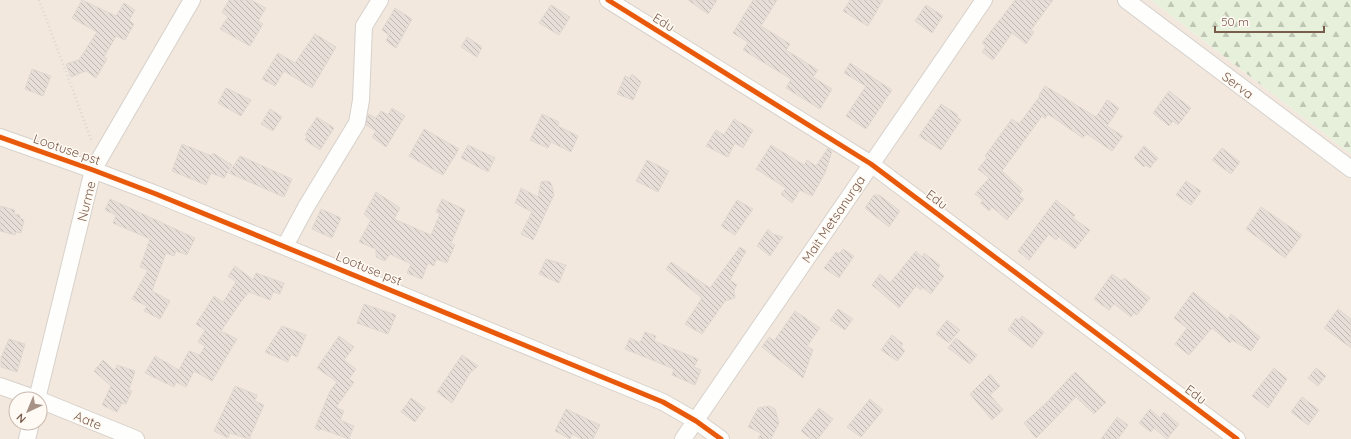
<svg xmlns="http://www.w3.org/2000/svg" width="1351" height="439" viewBox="0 0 1351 439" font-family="Quicksand,sans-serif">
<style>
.residential{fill:#f2e8de;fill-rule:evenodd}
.forest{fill:url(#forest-firs)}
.building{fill:url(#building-back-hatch);stroke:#e2d8d2}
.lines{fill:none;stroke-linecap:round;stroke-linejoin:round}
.street-casing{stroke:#d7d1cb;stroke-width:18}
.path{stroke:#dcd5d0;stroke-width:2.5;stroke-dasharray:1 3;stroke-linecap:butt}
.street{stroke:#fefefd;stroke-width:16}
.cycleway-casing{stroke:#fffaf3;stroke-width:8}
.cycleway{stroke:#e8590c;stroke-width:5}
.labels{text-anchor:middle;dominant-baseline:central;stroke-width:3;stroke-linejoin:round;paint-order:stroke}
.street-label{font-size:13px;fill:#7a5c4d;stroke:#fffaf3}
</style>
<defs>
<pattern id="forest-firs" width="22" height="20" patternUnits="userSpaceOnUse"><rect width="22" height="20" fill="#e7f0db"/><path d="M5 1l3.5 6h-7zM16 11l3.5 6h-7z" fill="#c0c6b4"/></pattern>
<pattern id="building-back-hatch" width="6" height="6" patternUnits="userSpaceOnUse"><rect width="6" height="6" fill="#e6ded7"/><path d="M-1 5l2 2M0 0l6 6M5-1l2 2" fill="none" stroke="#bfb7b1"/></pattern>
</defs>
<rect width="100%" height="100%" fill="#f9f5f0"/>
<path class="residential" d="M0,0H1151L1351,154V439H0ZM16,399H40V423H16Z"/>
<polygon class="forest" points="1151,0 1351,0 1351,154"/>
<g class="building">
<polygon points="82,0 116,16 124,3 135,10 129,20 134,24 125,40 116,36 104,57 107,59 96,78 86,71 71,77 66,64 79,60 97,32 72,18"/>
<polygon points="229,0 251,0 266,8 258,21 263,24 250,46 220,29 228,17 222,12"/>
<polygon points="688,0 717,0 708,14"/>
<polygon points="753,0 777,0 761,26 790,44 786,50 818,70 813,77 832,89 820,109 786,88 791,79 743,50 748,42 733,33"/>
<polygon points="850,0 883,0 868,26 843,11"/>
<polygon points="1015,0 1053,0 1031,30 1034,32 1026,44 1012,33 993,60 982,52 986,46 982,43"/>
<polygon points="551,5 570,17 559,35 539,23"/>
<polygon points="926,5 943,16 932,33 915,21"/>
<polygon points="395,8 412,19 396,48 386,41 389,35 382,30"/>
<polygon points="315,34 336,47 312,88 284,71 275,86 262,79 278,53 295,63"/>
<polygon points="467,37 482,47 477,57 461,47"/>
<polygon points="850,63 892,90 866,129 846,116 866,86 844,73"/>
<polygon points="32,69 51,76 43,96 25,89"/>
<polygon points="632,74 641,82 633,100 617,94 625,76 630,78"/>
<polygon points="1045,86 1096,117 1107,100 1119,108 1107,126 1123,136 1112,151 1087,134 1083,138 1048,114 1045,119 1042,116 1002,171 1023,190 1019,195 1024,199 1007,220 992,207 989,211 980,203 983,200 975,194 989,178 978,169 987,158 985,156 1012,119 1019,124 1040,96 1039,95"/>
<polygon points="226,88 251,100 241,116 218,103"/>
<polygon points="1169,91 1191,108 1178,125 1173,121 1169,126 1153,113"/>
<polygon points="941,104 958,115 957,117 961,120 941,150 919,136"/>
<polygon points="392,108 405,116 386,147 372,137 376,131 366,125 368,114 376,118 381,111 388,115"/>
<polygon points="270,109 282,117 273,131 261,124"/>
<polygon points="542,114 559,122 558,126 578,136 571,152 551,142 548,148 530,140"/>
<polygon points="317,117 334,128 320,150 305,140 307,137 305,135"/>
<polygon points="734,119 753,130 743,148 735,143 728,157 706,146 716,130 724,135"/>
<polygon points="424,129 459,149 443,175 409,156"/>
<polygon points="182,144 212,156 213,153 232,165 224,178 211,173 206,185 172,171"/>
<polygon points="468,145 495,158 488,172 461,158"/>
<polygon points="771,145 804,165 807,160 816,166 828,148 832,151 825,173 812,196 800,190 792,203 781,194 786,188 756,169"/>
<polygon points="1144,146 1158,158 1150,168 1146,165 1144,167 1134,158"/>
<polygon points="1222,148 1240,162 1231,174 1212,160"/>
<polygon points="240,156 292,179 284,197 229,173"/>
<polygon points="647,160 669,171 658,192 636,181"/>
<polygon points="546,181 550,182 552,186 554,195 533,240 521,234 532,212 515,203 521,188 538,197 541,182"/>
<polygon points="1186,181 1201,191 1191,205 1176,195"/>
<polygon points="376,192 400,208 394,219 431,235 440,214 436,212 442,199 465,210 451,243 455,245 447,263 436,259 434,266 428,263 422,279 407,273 411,264 390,254 385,261 376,257 376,249 359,242 371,220 364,214"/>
<polygon points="874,195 879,195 900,211 889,227 865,208"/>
<polygon points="110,199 195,238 187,255 176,251 174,256 166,253 152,291 170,301 160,319 144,311 147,306 132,299 148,270 140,267 150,239 113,223 116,215 105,210"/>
<polygon points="737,200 753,209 735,235 721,226"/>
<polygon points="1056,200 1075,215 1073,218 1090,230 1075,249 1059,237 1056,240 1049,234 1029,260 1018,251"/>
<polygon points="0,206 15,210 14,214 20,215 20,218 24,220 21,233 16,232 15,235 0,231"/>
<polygon points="1261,207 1302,235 1285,258 1246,229"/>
<polygon points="321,209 341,218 332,238 312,229"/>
<polygon points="768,229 773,234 783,237 770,256 757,246"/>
<polygon points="740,247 746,251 730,280 737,285 734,290 735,298 725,301 702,334 685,324 702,298 666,269 671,262 710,288"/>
<polygon points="843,249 854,256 839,278 824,268 836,252 839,254"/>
<polygon points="916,251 922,257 924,253 940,265 937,270 944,276 931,294 922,287 921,290 916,286 899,308 872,285 880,274 890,283"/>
<polygon points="546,259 566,265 559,283 539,274"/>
<polygon points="235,266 253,280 256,273 284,283 280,294 273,292 270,300 249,292 240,303 221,331 237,339 212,381 194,371 186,387 176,382 174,387 145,373 155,356 179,370 189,351 200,355 205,346 198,342 205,330 196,324 214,296 223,302 236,282 228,276"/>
<polygon points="1112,274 1122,281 1124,278 1150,298 1137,315 1134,313 1131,317 1114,304 1109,310 1094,299"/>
<polygon points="1193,292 1228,319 1231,314 1260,337 1251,351 1232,340 1230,343 1212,328 1189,355 1175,344 1187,328 1174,318"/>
<polygon points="364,304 396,315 388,334 357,323"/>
<polygon points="838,309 853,319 845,330 830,320"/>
<polygon points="1338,309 1351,319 1351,348 1324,328"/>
<polygon points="795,311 820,328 807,346 813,350 803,378 762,347 769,337 774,341"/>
<polygon points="1022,316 1044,332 1032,348 1008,330 1016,318 1019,320"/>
<polygon points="947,320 960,330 949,343 936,334"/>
<polygon points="282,326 306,335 297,357 291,354 288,362 265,352"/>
<polygon points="645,332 656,336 654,341 698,359 694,367 701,370 695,385 672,375 674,369 625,349 630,338 640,343"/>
<polygon points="892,335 903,344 901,347 905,351 897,361 881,350"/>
<polygon points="339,336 354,347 344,360 356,369 349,379 354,382 336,407 344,411 340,420 354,426 349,439 321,429 319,431 315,428 330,391 337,382 317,368"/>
<polygon points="956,338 977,355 970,364 948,348"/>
<polygon points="9,339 25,344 17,372 1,367 1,358"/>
<polygon points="462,355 478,366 470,373 452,403 437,392"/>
<polygon points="103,360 115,371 117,365 135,371 129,390 132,391 126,404 122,403 117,412 102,405 111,386 94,371"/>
<polygon points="1274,368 1287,379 1268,408 1252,396"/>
<polygon points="1316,368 1326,376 1318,386 1308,378"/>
<polygon points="1075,372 1106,402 1094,414 1076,397 1036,438 1024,423 1047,402"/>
<polygon points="990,374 1000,386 990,395 1003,410 992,420 970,394"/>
<polygon points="235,386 257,395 255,401 264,405 249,439 230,433 228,438 214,431"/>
<polygon points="1302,397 1319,410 1308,425 1291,412"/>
<polygon points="411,398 425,408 415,422 401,412"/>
<polygon points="870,399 883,410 861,437 847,427"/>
<polygon points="769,406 775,409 779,423 771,439 758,439 761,433 748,427 758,408"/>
<polygon points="819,408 833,419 818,439 811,439 801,431"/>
<polygon points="566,409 600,425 593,439 582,439 572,434 570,439 555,431"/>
<polygon points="1150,409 1160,418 1164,412 1179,424 1167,439 1154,428 1151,432 1139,423"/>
<polygon points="1117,417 1128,425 1118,439 1101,439"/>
</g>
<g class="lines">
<g class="street-casing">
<g id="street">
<polyline points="608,0 871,164 1237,439"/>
<polyline points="1126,0 1351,169"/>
<polyline points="0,137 93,170 156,194 663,402 696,421 721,439"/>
<polyline points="285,246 306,207 357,123 361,100 364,26 380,0"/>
<polyline points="0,386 37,399"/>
<polyline points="37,399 93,170 192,0"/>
<polyline points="40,400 136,439"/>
<polyline points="27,439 31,423"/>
<polyline points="683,439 984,0"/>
</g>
</g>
<polyline class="path" points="39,0 92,142"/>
<use href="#street" class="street"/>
<g class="cycleway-casing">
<g id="cycleway">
<polyline points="608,0 871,164 1237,439"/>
<polyline points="0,137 93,170 156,194 663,402 696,421 721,439"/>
</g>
</g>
<use href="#cycleway" class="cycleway"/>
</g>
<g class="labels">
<g class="street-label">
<text transform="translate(664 22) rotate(32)">Edu</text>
<text transform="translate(1238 85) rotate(37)">Serva</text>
<text transform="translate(67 149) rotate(19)">Lootuse pst</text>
<text transform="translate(937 199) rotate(37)">Edu</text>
<text transform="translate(86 201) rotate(-76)">Nurme</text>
<text transform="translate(833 219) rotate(-56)">Mait Metsanurga</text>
<text transform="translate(369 268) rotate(22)">Lootuse pst</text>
<text transform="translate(1196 394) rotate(37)">Edu</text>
<text transform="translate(88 420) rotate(22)">Aate</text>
</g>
</g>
<g transform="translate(28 411) rotate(224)"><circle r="19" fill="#fffaf3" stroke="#cabbb1"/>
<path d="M0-3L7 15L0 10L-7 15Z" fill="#a69286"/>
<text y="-6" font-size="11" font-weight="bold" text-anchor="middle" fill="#7a5c4d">N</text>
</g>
<path d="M1215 26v6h109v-6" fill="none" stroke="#7a5c4d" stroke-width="2"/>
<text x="1221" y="26" font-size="12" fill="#7a5c4d" stroke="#fffaf3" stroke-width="3" paint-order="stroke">50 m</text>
</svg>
